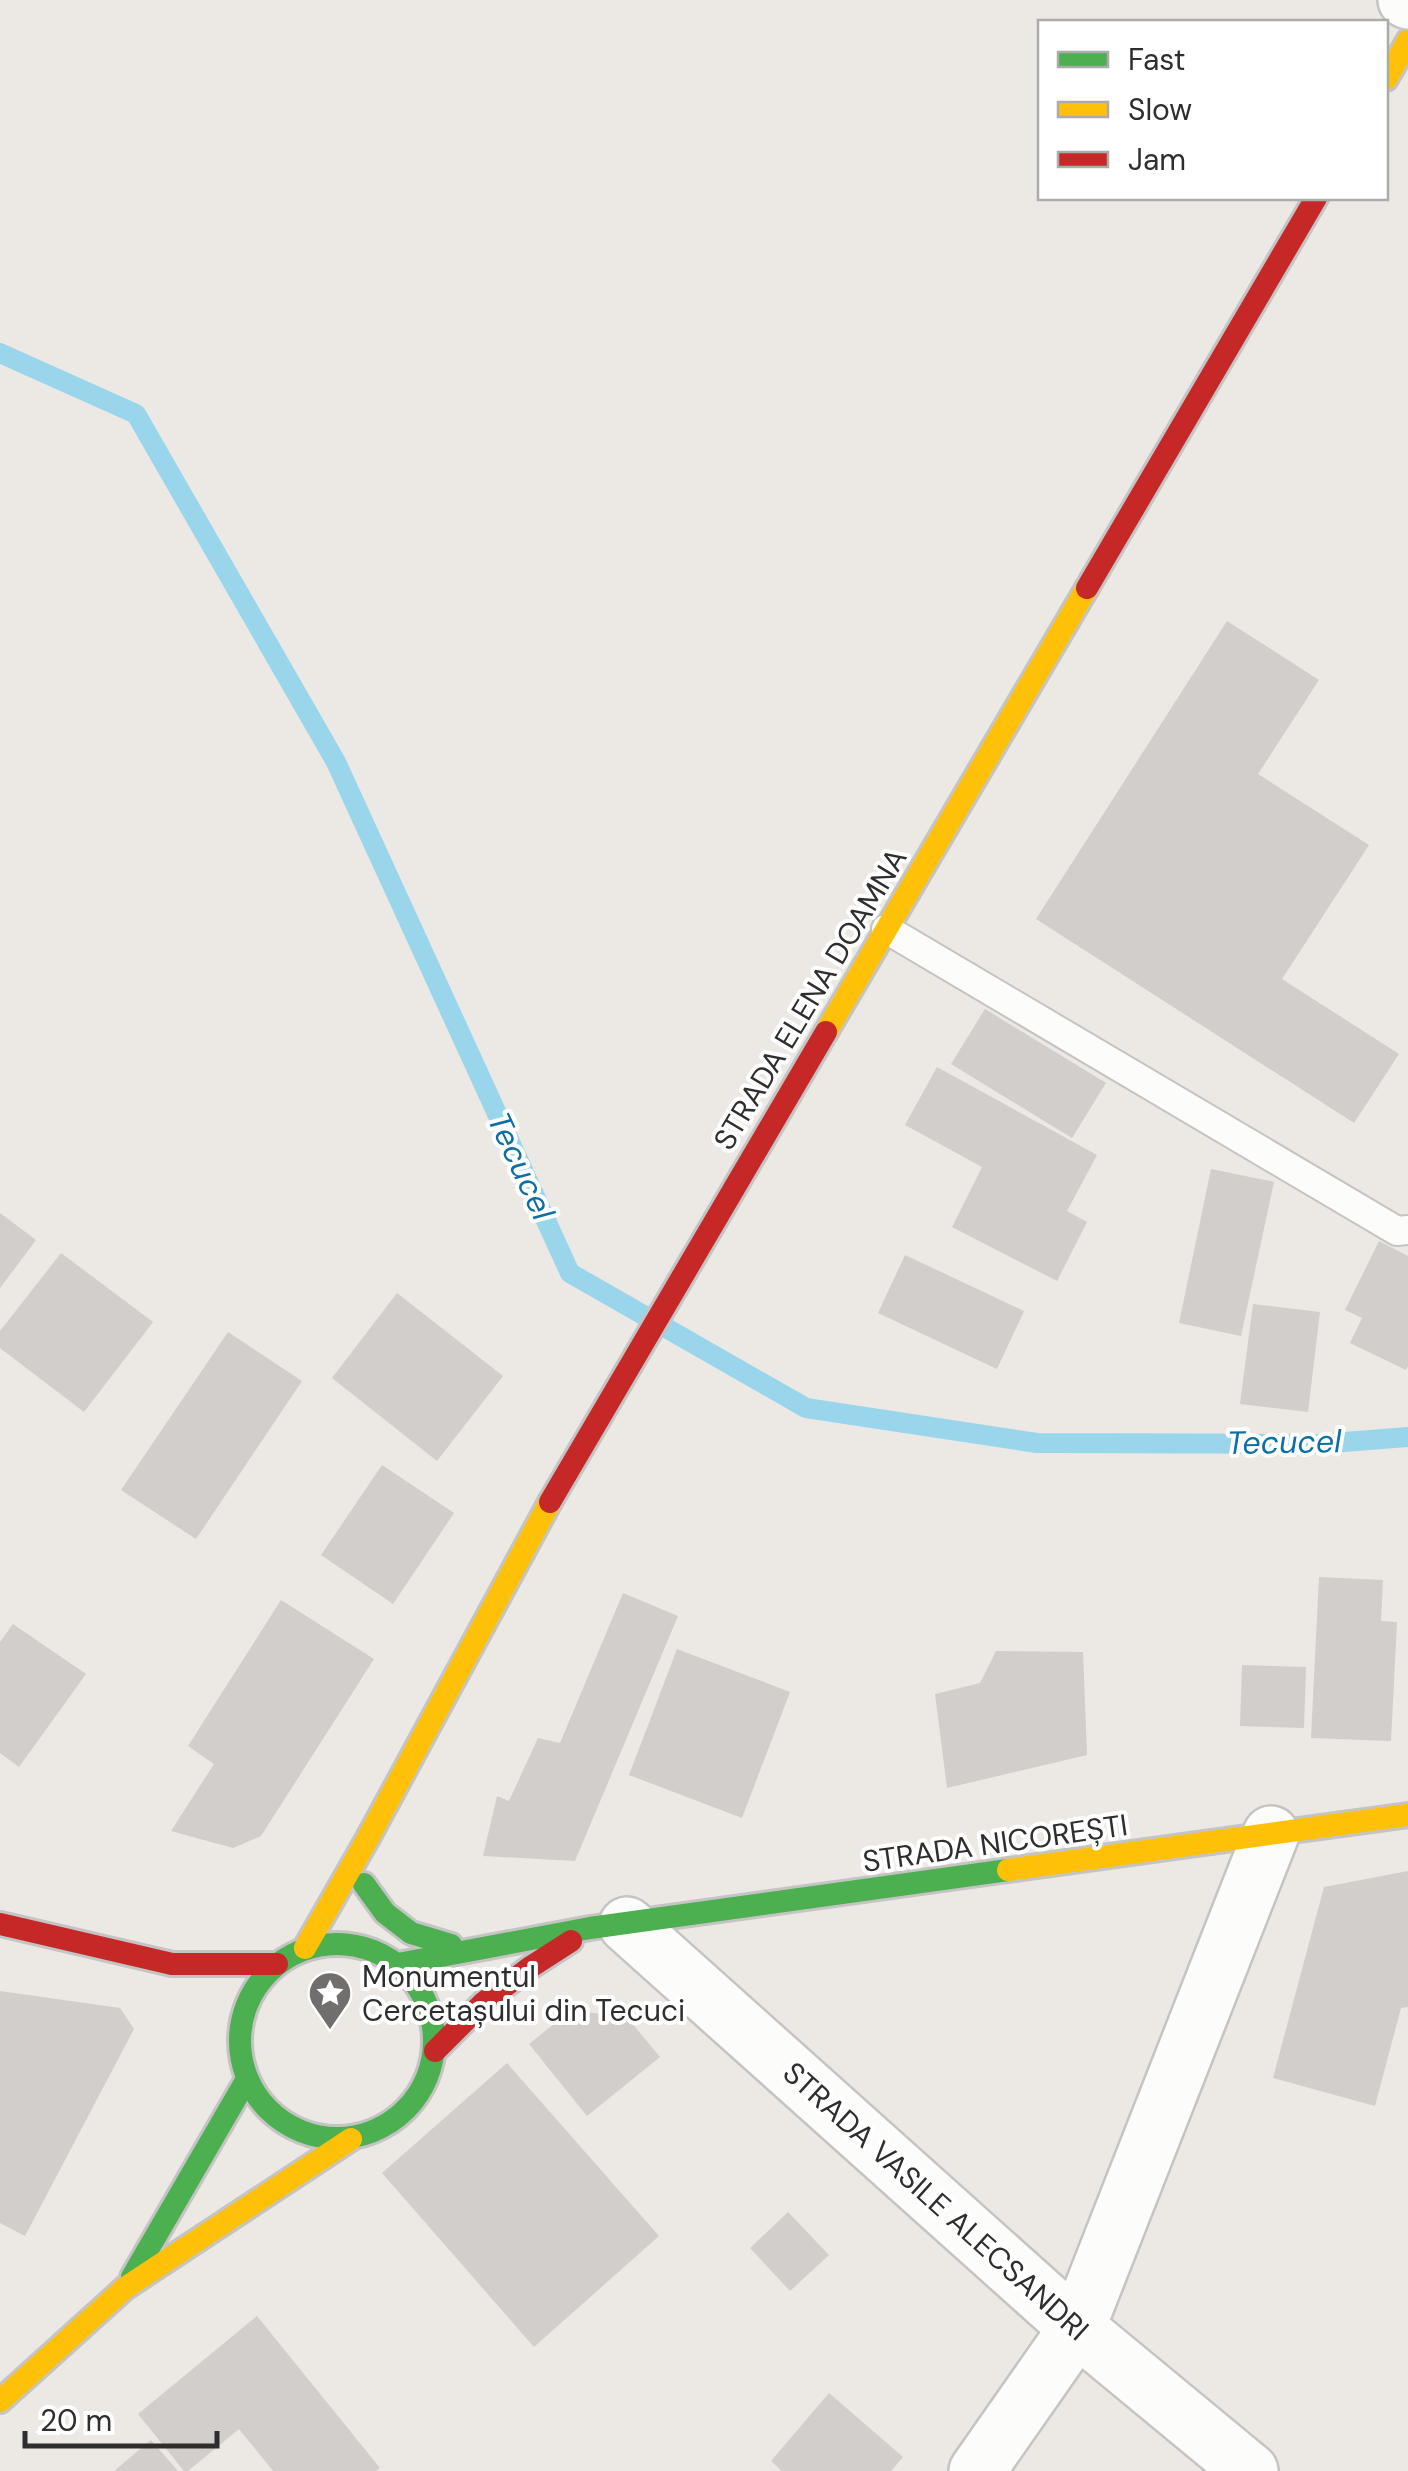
<svg xmlns="http://www.w3.org/2000/svg" width="1408" height="2471" viewBox="0 0 1408 2471" font-family="'DM Sans',sans-serif">
<style>
.lines{fill:none;stroke-linecap:round;stroke-linejoin:round}
.stream{stroke:#99d6ec;stroke-width:20}
.building{fill:#d1cecb}
.lane-casing{stroke:#c5c4c5;stroke-width:32}
.street-casing{stroke:#c5c4c5;stroke-width:60}
.fast-casing{stroke:#c5c4c5;stroke-width:28}
.slow-casing{stroke:#c5c4c5;stroke-width:28}
.jam-casing{stroke:#c5c4c5;stroke-width:28}
.lane{stroke:#fcfcfb;stroke-width:28}
.street{stroke:#fcfcfb;stroke-width:55}
.fast{stroke:#4caf50;stroke-width:22}
.slow{stroke:#ffc107;stroke-width:22}
.jam{stroke:#c62828;stroke-width:22}
.labels{text-anchor:middle;dominant-baseline:central;stroke-width:8;stroke-linejoin:round;paint-order:stroke}
.street-label{font-size:30px;fill:#2e2e2e;stroke:#fff}
.poi-label{font-size:30px;fill:#2e2e2e;stroke:#fff;text-anchor:start}
.water-label{font-size:32px;font-style:italic;fill:#0d6fa3;stroke:#fff}
</style>
<rect width="100%" height="100%" fill="#ece8e4"/>
<g class="lines">
<polyline class="stream" points="0,353 136,414 336,762 570,1273 806,1408 1037,1443 1319,1444 1408,1437"/>
</g>
<g class="building">
<polygon points="1227,621 1319,680 1258,774 1369,845 1282,979 1399,1054 1354,1123 1036,919"/>
<polygon points="985,1009 1106,1083 1072,1138 951,1064"/>
<polygon points="937,1067 1097,1155 1067,1211 1087,1222 1057,1281 952,1227 982,1167 905,1125"/>
<polygon points="1211,1169 1274,1182 1241,1336 1179,1323"/>
<polygon points="0,1213 36,1240 0,1288"/>
<polygon points="1379,1241 1408,1256 1408,1366 1406,1370 1350,1343 1362,1318 1345,1310"/>
<polygon points="61,1253 153,1322 84,1412 0,1348 0,1331"/>
<polygon points="905,1255 1024,1311 997,1369 878,1313"/>
<polygon points="397,1293 503,1376 437,1461 332,1378"/>
<polygon points="1253,1304 1320,1312 1308,1412 1240,1404"/>
<polygon points="228,1332 302,1381 196,1539 121,1490"/>
<polygon points="382,1465 454,1513 393,1604 321,1555"/>
<polygon points="1319,1577 1383,1580 1381,1621 1397,1622 1391,1741 1311,1738"/>
<polygon points="623,1593 678,1616 575,1861 483,1856 497,1796 509,1801 538,1738 560,1743"/>
<polygon points="281,1600 374,1659 261,1836 233,1848 171,1831 214,1764 188,1746"/>
<polygon points="13,1624 86,1674 19,1767 0,1753 0,1642"/>
<polygon points="677,1649 790,1692 742,1818 629,1775"/>
<polygon points="996,1651 1083,1652 1087,1755 947,1788 935,1694 980,1683"/>
<polygon points="1242,1665 1306,1667 1304,1728 1240,1726"/>
<polygon points="1408,1871 1408,2007 1401,2008 1375,2106 1273,2078 1324,1887"/>
<polygon points="0,1991 120,2008 134,2029 25,2236 0,2223"/>
<polygon points="570,2011 626,2016 660,2057 587,2116 529,2044"/>
<polygon points="507,2063 659,2236 534,2347 382,2173"/>
<polygon points="788,2212 829,2255 790,2291 750,2248"/>
<polygon points="257,2316 380,2468 376,2471 273,2471 239,2429 188,2471 184,2471 138,2414"/>
<polygon points="829,2393 903,2457 891,2471 782,2471 771,2461"/>
<polygon points="151,2440 178,2471 114,2471"/>
</g>
<g class="lines">
<g class="lane-casing">
<polyline id="lane" points="886,929 1397,1231 1408,1230"/>
</g>
<g class="street-casing">
<g id="street">
<polyline points="1406,0 1408,1"/>
<polyline points="627,1925 1077,2328 1250,2471"/>
<polyline points="977,2471 1077,2328 1271,1834"/>
</g>
</g>
<g class="fast-casing">
<g id="fast">
<polyline points="364,1884 385,1913 411,1933 451,1945"/>
<circle cx="337" cy="2041" r="97"/>
<polyline points="398,1964 590,1928 1008,1870"/>
<polyline points="132,2277 247,2079"/>
</g>
</g>
<g class="slow-casing">
<g id="slow">
<polyline points="1386,79 1408,41"/>
<polyline points="826,1032 1087,588"/>
<polyline points="1008,1870 1408,1815"/>
<polyline points="305,1948 368,1838 550,1502"/>
<polyline points="0,2401 125,2288 351,2139"/>
</g>
</g>
<g class="jam-casing">
<g id="jam">
<polyline points="1087,588 1316,198"/>
<polyline points="550,1502 826,1032"/>
<polyline points="0,1924 172,1964 277,1964"/>
<polyline points="435,2051 483,2003 529,1968 571,1941"/>
</g>
</g>
<use href="#lane" class="lane"/>
<use href="#street" class="street"/>
<use href="#fast" class="fast"/>
<use href="#slow" class="slow"/>
<use href="#jam" class="jam"/>
</g>
<defs>
<g id="sight-pin" transform="scale(2.25)"><path d="M0 17L-7.5 6A9.5 9.5 0 1 1 7.5 6Z" fill="#706f6e" stroke="#fff"/><path d="M0-6L1.8-2.2L6-1.7L2.9 1.2L3.7 5.4L0 3.3L-3.7 5.4L-2.9 1.2L-6-1.7L-1.8-2.2Z" fill="#fff"/></g>
</defs>
<g fill-rule="evenodd">
<use href="#sight-pin" x="330" y="1993"/>
</g>
<g class="labels">
<g class="street-label">
<text transform="translate(810 999) rotate(-59)">STRADA ELENA DOAMNA</text>
<text transform="translate(995 1843) rotate(-8)">STRADA NICOREȘTI</text>
<text transform="translate(936 2201) rotate(42)">STRADA VASILE ALECSANDRI</text>
</g>
<g class="poi-label">
<text x="362" y="1976">Monumentul<tspan x="362" dy="34">Cercetașului din Tecuci</tspan></text>
</g>
<g class="water-label">
<text transform="translate(521 1166) rotate(65)">Tecucel</text>
<text transform="translate(1284 1442) rotate(-1)">Tecucel</text>
</g>
</g>
<rect x="1038" y="20" width="350" height="180" fill="#ffffff" stroke="#ababab" stroke-width="2.5"/>
<rect x="1058" y="52" width="50" height="15" fill="#4caf50" stroke="#ababab" stroke-width="2.5"/>
<text x="1128" y="70" font-size="30" fill="#2e2e2e">Fast</text>
<rect x="1058" y="102" width="50" height="15" fill="#ffc107" stroke="#ababab" stroke-width="2.5"/>
<text x="1128" y="120" font-size="30" fill="#2e2e2e">Slow</text>
<rect x="1058" y="152" width="50" height="15" fill="#c62828" stroke="#ababab" stroke-width="2.5"/>
<text x="1128" y="170" font-size="30" fill="#2e2e2e">Jam</text>
<path d="M25 2431v15h192v-15" fill="none" stroke="#2e2e2e" stroke-width="5"/>
<text x="40" y="2431" font-size="30" fill="#2e2e2e" stroke="#ffffff" stroke-width="8" paint-order="stroke">20 m</text>
</svg>
